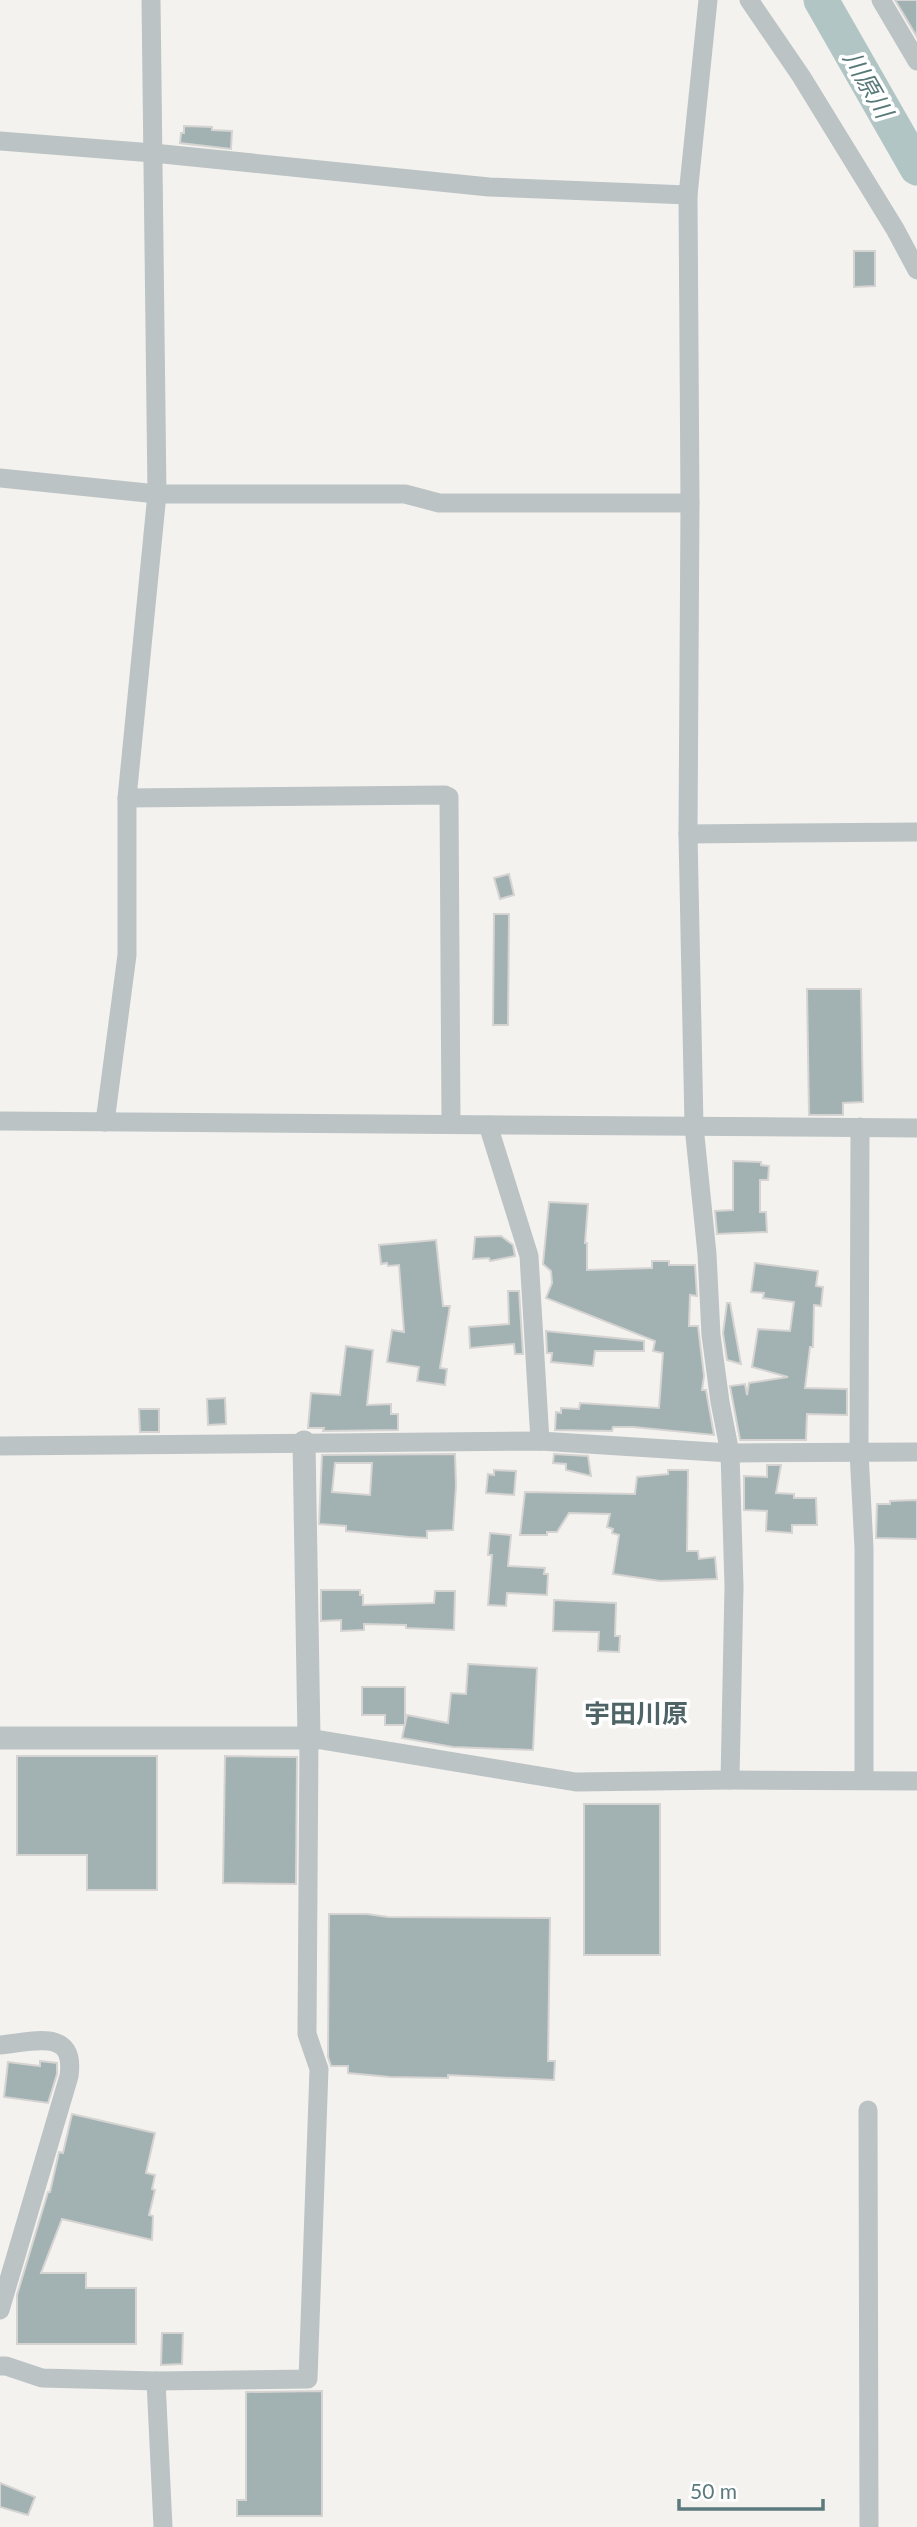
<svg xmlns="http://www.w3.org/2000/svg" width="917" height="2527" viewBox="0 0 917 2527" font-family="Lato,'Noto Sans JP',sans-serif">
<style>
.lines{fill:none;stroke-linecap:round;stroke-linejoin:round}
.river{stroke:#b1c6c4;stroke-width:35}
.building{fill:#a2b1b2;stroke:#d5d4d2;stroke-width:2;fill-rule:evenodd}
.minor{stroke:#bbc3c4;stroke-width:19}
.tertiary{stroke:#bbc3c4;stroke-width:23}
.labels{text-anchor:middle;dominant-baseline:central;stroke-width:7;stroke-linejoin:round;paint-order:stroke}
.water-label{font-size:24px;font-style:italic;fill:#577a78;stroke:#fff}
.quarter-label{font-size:26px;font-weight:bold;fill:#4f6467;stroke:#fff}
</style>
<rect width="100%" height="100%" fill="#f4f2ef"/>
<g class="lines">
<polyline class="river" points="821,0 917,168"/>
</g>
<g class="building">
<polygon points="895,0 917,0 917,37"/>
<polygon points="184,126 212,127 212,130 232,131 231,149 180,143 181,133 184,133"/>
<polygon points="854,251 875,251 875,286 854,287"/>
<polygon points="509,874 514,895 500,899 494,878"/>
<polygon points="494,914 509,914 508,1025 493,1025"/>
<polygon points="807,989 861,989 863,1102 843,1103 843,1115 809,1115"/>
<polygon points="733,1161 761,1162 761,1165 769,1166 768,1180 760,1180 760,1212 766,1212 767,1232 717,1234 715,1211 733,1210"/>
<polygon points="549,1202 588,1204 585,1243 587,1243 587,1270 652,1268 652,1261 669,1261 669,1265 695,1265 697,1296 690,1295 689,1326 698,1326 704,1376 702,1390 706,1390 714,1435 633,1427 613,1427 612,1431 555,1430 556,1412 561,1413 561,1408 579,1409 580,1403 659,1408 663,1353 653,1351 655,1341 546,1298 552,1283 551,1271 543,1264"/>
<polygon points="501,1236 513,1245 515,1256 490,1261 489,1258 473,1259 475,1237"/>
<polygon points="436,1240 443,1306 450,1306 440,1368 447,1369 445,1385 417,1381 419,1367 387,1362 392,1330 404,1332 399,1265 388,1266 387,1263 381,1264 379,1245"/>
<polygon points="755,1263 818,1271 816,1286 823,1287 821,1306 814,1305 813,1347 810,1347 805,1388 847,1389 847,1415 807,1414 806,1440 740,1440 730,1386 745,1384 747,1395 749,1383 788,1377 752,1367 758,1329 790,1331 794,1302 763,1298 764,1293 751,1292"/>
<polygon points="508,1291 519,1291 523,1354 515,1354 514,1344 470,1348 469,1327 509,1324"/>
<polygon points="727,1303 730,1303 741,1364 727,1360 723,1333"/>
<polygon points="546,1331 644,1341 644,1351 595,1351 593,1366 551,1362 552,1353 547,1353"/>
<polygon points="346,1346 373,1350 367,1405 391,1404 391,1414 398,1414 398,1430 323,1431 324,1428 308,1428 311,1393 340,1395"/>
<polygon points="225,1398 226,1424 208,1425 207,1399"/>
<polygon points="139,1409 159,1409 159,1432 140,1432"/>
<path d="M455,1454L456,1486L453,1530L427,1531V1538L409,1537L346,1531V1526L319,1524L322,1455ZM335,1463H372L370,1495L332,1492Z"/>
<polygon points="554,1454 588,1456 591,1476 566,1470 566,1464 553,1463"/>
<polygon points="767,1465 781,1465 776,1493 794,1494 794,1498 816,1498 817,1525 792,1525 792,1533 766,1531 767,1511 744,1510 744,1476 767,1477"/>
<polygon points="494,1470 516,1471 514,1495 486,1493 488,1474 494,1475"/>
<polygon points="668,1470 688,1470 687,1551 698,1551 699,1559 715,1557 717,1579 660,1581 613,1574 619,1535 612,1533 613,1529 607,1527 610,1514 569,1513 557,1532 547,1532 547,1535 520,1535 525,1492 635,1494 637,1477 668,1474"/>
<polygon points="917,1500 917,1539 876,1538 877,1504 890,1504 890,1501"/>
<polygon points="490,1533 511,1535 508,1566 545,1568 544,1574 548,1574 547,1595 507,1593 506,1606 488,1605 492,1555 488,1555"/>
<polygon points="321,1590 360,1590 360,1595 363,1595 363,1605 434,1603 435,1591 455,1591 454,1630 406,1628 406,1625 364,1624 364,1630 341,1631 341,1620 321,1621"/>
<polygon points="554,1600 616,1603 615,1636 620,1636 619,1652 598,1651 599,1632 553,1631"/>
<polygon points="468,1664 537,1668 533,1750 453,1747 402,1738 407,1715 448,1723 451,1693 466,1694"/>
<polygon points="362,1687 405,1687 405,1725 385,1725 385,1715 362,1715"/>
<polygon points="17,1756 157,1756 157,1890 87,1890 87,1855 17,1855"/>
<polygon points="225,1756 297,1757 296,1884 223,1883"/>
<rect x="584" y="1804" width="76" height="151"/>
<polygon points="329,1914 367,1914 388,1917 550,1918 548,2061 555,2061 554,2080 448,2075 448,2078 390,2077 348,2073 348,2066 331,2066 328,2057"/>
<polygon points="40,2061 57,2063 57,2074 48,2103 4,2097 8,2062 40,2066"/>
<polygon points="72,2114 155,2133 146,2173 155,2175 152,2189 155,2190 149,2215 153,2216 152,2240 62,2219 41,2273 86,2273 86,2288 136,2288 136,2344 17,2344 17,2295 48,2192 50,2192 59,2152 63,2153"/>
<polygon points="162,2333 183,2333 182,2364 161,2365"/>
<polygon points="322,2391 322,2516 237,2516 237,2500 246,2500 246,2392"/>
<polygon points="0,2483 35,2497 28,2515 0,2507"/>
</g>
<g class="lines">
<g class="minor">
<polyline points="708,0 688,195 690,503 688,834 694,1126 707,1254 711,1335 720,1402 730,1453 734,1586 730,1780"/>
<polyline points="749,0 801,76 895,229 917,270"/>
<polyline points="881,0 917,61"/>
<polyline points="0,141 153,153 489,187 688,195"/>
<polyline points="0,478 157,494 405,494 439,503 690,503"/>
<polyline points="127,798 445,795 449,797 451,1124"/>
<polyline points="688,834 917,832"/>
<polyline points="0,1121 917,1128"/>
<polyline points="105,1122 127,955 127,798 157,494 151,0"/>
<polyline points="488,1125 529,1256 540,1441"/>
<polyline points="860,1127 859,1452 864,1548 864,1780"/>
<polyline points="0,1446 540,1441 730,1453 917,1452"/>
<path d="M0,2045C32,2042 76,2027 69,2076L0,2310"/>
<polyline points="868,2110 869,2527"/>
<polyline points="0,2366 6,2366 42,2378 156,2381 308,2379 319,2069 307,2034 309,1738 576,1782 730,1780 917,1781"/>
<polyline points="156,2381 163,2527"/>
</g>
<polyline class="tertiary" points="0,1738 309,1738 304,1442"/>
</g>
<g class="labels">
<g class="water-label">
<text transform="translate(869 84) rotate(60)">川原川</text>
</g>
<g class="quarter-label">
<text x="636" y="1713">宇田川原</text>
</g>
</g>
<path d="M679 2499v10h144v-10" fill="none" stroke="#5c7a7d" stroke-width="3.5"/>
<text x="690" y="2499" font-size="21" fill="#5c7a7d" stroke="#ffffff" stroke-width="5" paint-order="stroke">50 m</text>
</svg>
